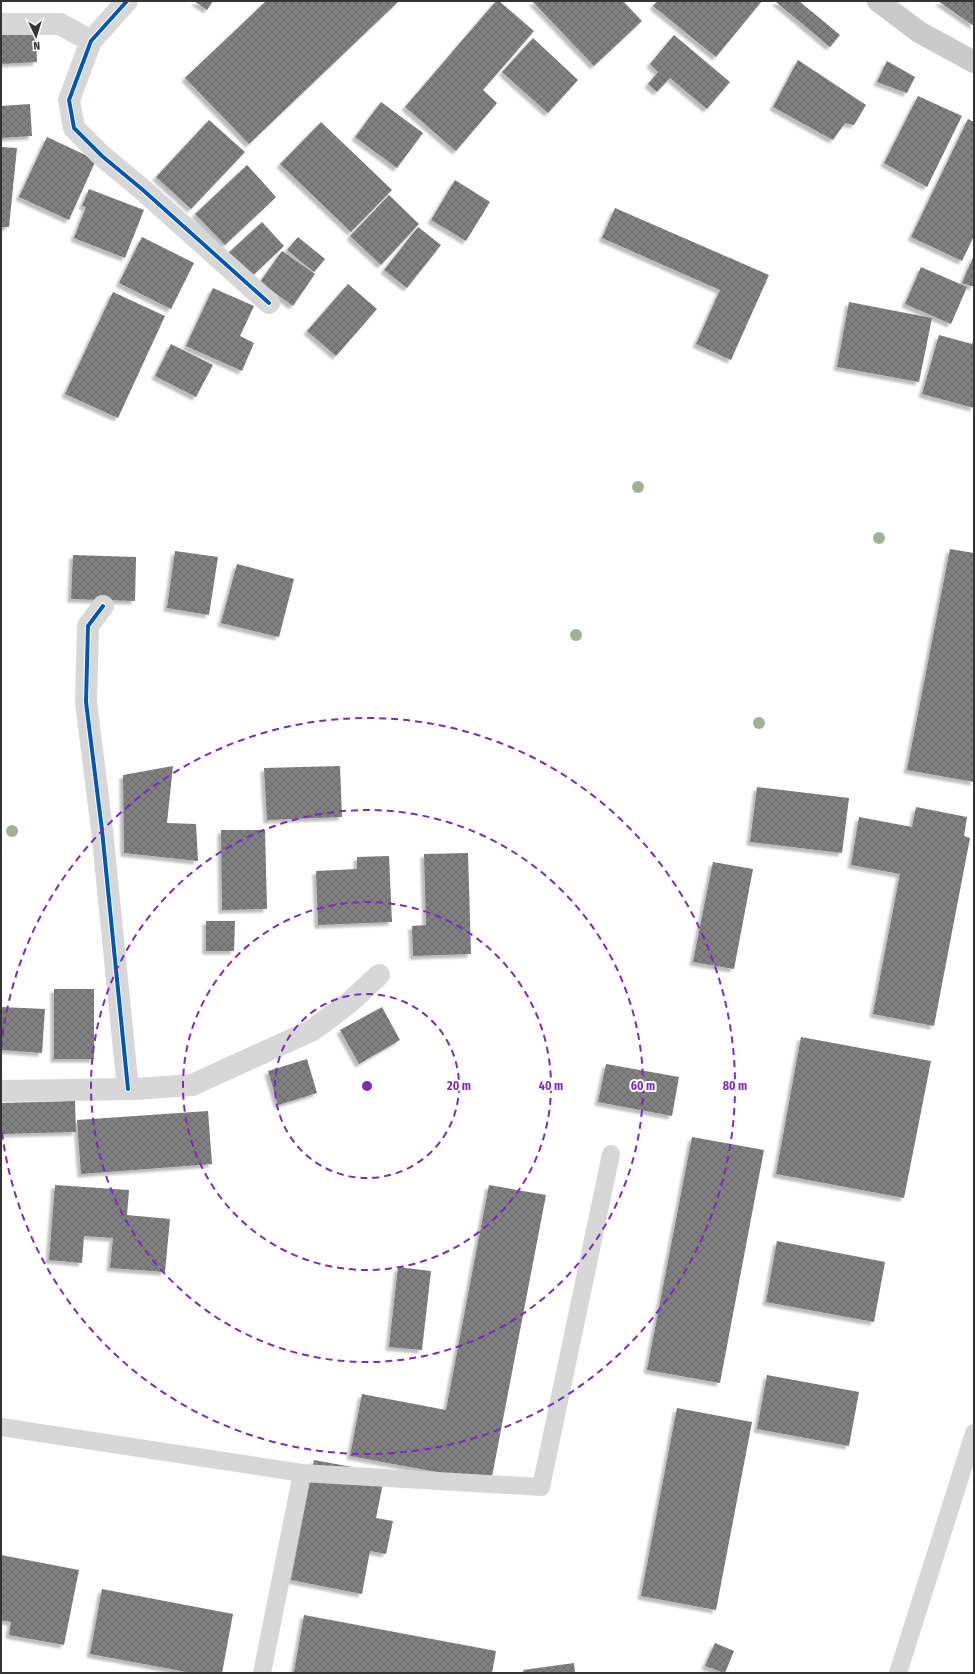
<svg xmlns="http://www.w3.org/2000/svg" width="975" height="1674" viewBox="0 0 975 1674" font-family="'Fira Sans Condensed',sans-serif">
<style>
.building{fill:url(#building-cross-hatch);filter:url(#shadow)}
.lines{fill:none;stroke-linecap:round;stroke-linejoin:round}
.service{stroke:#d7d7d7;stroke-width:18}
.minor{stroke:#d7d7d7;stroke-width:22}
.primary{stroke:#cacaca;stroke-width:22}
.cycleway-casing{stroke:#fff;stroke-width:6}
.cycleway{stroke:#0057b8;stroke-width:4}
.tree{fill:#a2b095}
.ring{fill:none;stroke:#7b2cbf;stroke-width:2;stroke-dasharray:7 5}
.centre{fill:#7b2cbf;stroke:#fff;stroke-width:2}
.ring-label{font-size:12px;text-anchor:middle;font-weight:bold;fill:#7b2cbf;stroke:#fff;stroke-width:4;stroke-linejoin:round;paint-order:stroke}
</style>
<defs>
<pattern id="building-cross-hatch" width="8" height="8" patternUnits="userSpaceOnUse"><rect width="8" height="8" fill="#818181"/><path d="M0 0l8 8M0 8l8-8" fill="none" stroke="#6a6a6a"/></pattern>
<filter id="shadow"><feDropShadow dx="-3.5" dy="3.5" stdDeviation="1" flood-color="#0004"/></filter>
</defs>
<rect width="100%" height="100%" fill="#fff"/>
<g class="building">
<polygon points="194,1 213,1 207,10"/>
<polygon points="266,1 399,1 249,144 185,78"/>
<polygon points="496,1 499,1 534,31 483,90 497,103 456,151 405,107"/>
<polygon points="532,1 623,1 642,21 594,66"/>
<polygon points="657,1 762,1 716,57 653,6"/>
<polygon points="775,1 799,1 840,35 830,47"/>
<polygon points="938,1 974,1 974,26"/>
<polygon points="36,32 37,62 1,64 1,33"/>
<polygon points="674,35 730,82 707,109 670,78 657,92 648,84 658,72 650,64"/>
<polygon points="533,38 578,80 548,113 502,72"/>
<polygon points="798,60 866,105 854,125 845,123 833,140 773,107"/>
<polygon points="887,61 915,77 907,93 877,82"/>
<polygon points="918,96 962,116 927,187 884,163"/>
<polygon points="381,102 423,133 397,168 355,137"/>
<polygon points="30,104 32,136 1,138 1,106"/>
<polygon points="968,119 974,122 974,236 962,261 911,237"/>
<polygon points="209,120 245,152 191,209 156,177"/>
<polygon points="321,122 392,190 351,232 280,164"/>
<polygon points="47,137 96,160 69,220 19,197"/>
<polygon points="1,147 17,148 9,227 1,227"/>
<polygon points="247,165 276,197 225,245 195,214"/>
<polygon points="455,180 490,202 466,241 431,220"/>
<polygon points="89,189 144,210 125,258 74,238 86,207 82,206"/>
<polygon points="389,195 419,224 381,265 350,236"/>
<polygon points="615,208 769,275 731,360 696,344 720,290 602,238"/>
<polygon points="262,222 284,246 249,279 226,255"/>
<polygon points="418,227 441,245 407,288 384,270"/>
<polygon points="142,237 194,263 171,309 119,283"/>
<polygon points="298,237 325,259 314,272 287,250"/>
<polygon points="282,251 315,274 293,306 260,282"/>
<polygon points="974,255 974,287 962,283"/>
<polygon points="921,267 967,287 951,324 905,304"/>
<polygon points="348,284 377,309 336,356 307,331"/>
<polygon points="213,288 254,306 240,336 254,343 242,371 186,346"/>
<polygon points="113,292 165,316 118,418 65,394"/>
<polygon points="849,302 932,318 919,382 837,367"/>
<polygon points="939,335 972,344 974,338 974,408 922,394"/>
<polygon points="171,344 213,365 196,397 155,376"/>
<polygon points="950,549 974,553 974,782 907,770"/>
<polygon points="175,551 218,557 209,615 167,608"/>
<polygon points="73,555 136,557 135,601 71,599"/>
<polygon points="237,564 294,579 279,637 221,623"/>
<polygon points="173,766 167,823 196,824 198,861 124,853 123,775"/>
<polygon points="340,766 342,817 267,820 264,768"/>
<polygon points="757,787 849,798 842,853 750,842"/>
<polygon points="916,807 967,817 964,836 970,838 934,1026 873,1014 900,874 851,865 859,817 912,827"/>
<polygon points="221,830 265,830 267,909 222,910"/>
<polygon points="468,853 471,954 413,956 412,926 426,925 424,854"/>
<polygon points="389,856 392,922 318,925 316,871 357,869 357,857"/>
<polygon points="713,862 753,869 734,969 693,962"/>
<polygon points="206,921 235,921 234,951 206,951"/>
<rect x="54" y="989" width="40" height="70"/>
<polygon points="1,1007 45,1009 42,1053 1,1050"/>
<polygon points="382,1007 400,1040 359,1064 340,1030"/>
<polygon points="801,1037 931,1061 904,1198 776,1174"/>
<polygon points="307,1059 317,1093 278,1105 268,1071"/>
<polygon points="606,1064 679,1077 672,1116 598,1102"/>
<polygon points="75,1101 76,1132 1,1134 1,1103"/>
<polygon points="208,1111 212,1164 81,1174 77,1120"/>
<polygon points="692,1137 764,1150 720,1383 647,1370"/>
<polygon points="55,1185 129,1190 127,1215 170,1219 165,1272 110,1268 113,1238 84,1236 82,1263 49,1260"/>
<polygon points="489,1185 546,1195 491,1482 350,1456 362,1394 446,1410"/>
<polygon points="777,1241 885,1262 874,1322 766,1302"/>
<polygon points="398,1267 431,1271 422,1350 389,1347"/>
<polygon points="767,1375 859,1392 849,1446 757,1429"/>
<polygon points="677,1408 752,1422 716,1610 641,1596"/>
<polygon points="314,1460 385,1473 376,1518 393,1521 386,1554 370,1551 362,1594 291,1580"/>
<polygon points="1,1555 79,1570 64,1645 9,1635 11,1622 1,1620"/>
<polygon points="102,1589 233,1614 222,1673 192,1673 90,1654"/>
<polygon points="304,1615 496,1651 492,1673 294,1672"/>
<polygon points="715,1643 734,1651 725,1673 705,1666"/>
<polygon points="574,1663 575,1673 524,1673 523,1670"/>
</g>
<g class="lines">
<g class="service">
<polyline points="1,1427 302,1473 541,1487 611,1154"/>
<polyline points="262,1673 302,1473"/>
<polyline points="898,1673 974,1433"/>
</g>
<g class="minor">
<polyline points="127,1 91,41 69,100 74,128 102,156 143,190 269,303"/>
<polyline points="1,24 60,24 91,41"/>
<polyline points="103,606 88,626 86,702 102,830 128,1089"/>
<polyline points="1,1091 135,1089 192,1085 313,1030 350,1002 379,975"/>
</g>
<polyline class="primary" points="878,1 919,32 974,62"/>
<g class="cycleway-casing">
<g id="cycleway">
<polyline points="127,1 91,41 69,100 74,128 102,156 143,190 269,303"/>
<polyline points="103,606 88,626 86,702 102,830 128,1089"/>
</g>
</g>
<use href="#cycleway" class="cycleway"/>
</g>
<g class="tree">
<circle cx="638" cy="487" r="6"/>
<circle cx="879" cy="538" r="6"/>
<circle cx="576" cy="635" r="6"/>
<circle cx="759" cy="723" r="6"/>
<circle cx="12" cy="831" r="6"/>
</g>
<g class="ring">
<circle cx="367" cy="1086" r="92"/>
<circle cx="367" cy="1086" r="184"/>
<circle cx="367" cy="1086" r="276"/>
<path d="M1 1048A368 368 0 1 1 1 1124"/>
</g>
<circle cx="367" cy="1086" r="6" class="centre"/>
<g class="ring-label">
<text x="459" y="1090">20 m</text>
<text x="551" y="1090">40 m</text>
<text x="643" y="1090">60 m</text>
<text x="735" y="1090">80 m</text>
</g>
<rect width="975" height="1674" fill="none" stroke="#333333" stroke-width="4"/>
<g transform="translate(36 36) rotate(176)" stroke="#ffffff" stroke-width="3" paint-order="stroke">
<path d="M0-3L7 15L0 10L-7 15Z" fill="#333333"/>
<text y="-6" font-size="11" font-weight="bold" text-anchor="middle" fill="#333333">N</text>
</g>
</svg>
